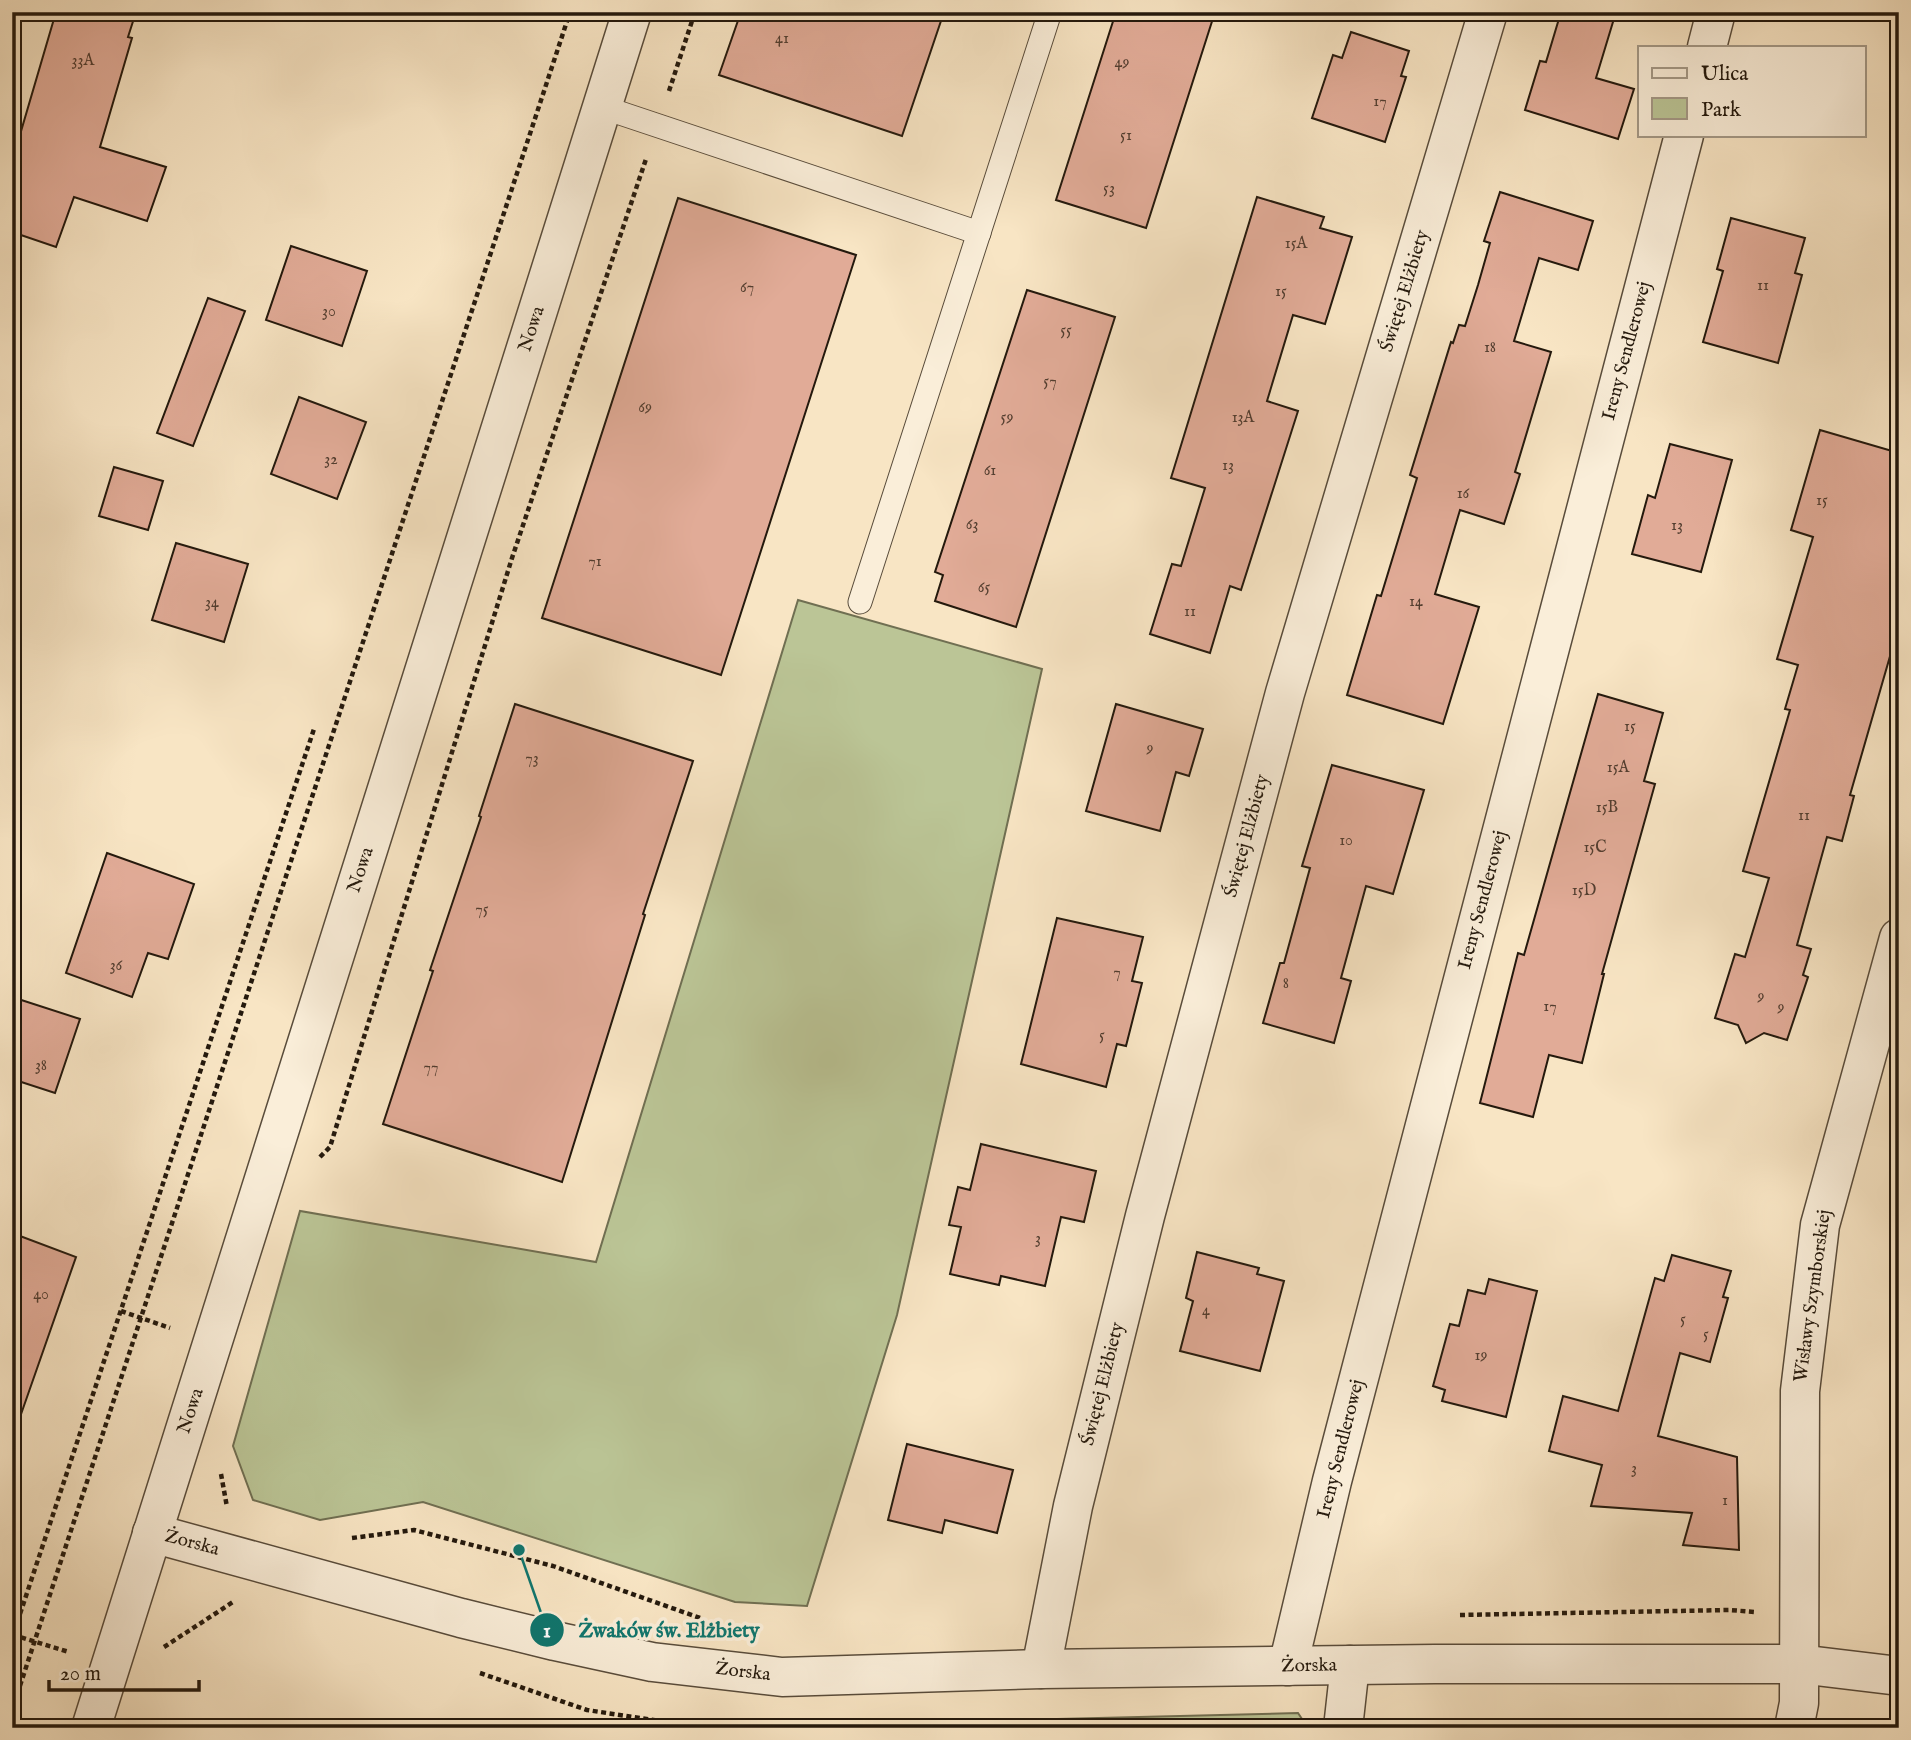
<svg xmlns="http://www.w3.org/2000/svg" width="1911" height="1740" viewBox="0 0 1911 1740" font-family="'IM FELL English',serif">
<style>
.green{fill:#bbc596;stroke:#706f52;stroke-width:2}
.building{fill:#e1ab97;stroke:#24190d;stroke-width:2}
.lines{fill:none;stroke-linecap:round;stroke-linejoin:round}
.lane-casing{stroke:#594c3b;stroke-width:25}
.street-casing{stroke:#594c3b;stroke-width:41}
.path{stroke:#24190d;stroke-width:4.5;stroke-dasharray:5 3.5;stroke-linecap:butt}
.lane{stroke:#faeed9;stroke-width:23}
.street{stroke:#faeed9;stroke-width:38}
.labels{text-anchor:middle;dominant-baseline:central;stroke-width:7;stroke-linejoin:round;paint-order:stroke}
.number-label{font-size:16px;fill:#533e30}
.street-label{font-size:19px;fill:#24190d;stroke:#faeed9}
.leader{fill:none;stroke:#0f766e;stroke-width:2.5}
.callout-dot{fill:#0f766e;stroke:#faeed9;stroke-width:2.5}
.mark-label{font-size:21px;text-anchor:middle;font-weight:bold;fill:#fff}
.callout-label{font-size:21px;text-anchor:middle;font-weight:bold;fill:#0f766e;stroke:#faeed9;stroke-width:7;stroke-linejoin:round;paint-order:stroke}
</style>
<rect width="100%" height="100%" fill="#f8e5c4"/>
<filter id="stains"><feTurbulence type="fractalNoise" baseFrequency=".00286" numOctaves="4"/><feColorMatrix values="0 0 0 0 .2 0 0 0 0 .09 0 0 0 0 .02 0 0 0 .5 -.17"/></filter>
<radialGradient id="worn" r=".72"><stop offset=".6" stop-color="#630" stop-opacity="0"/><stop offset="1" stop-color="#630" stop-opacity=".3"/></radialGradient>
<g class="green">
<polygon points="798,600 1042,669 897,1315 807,1606 735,1602 423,1502 320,1520 253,1500 233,1446 300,1211 596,1262"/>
<polygon points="1298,1713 1308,1728 802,1728 817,1725"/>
</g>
<g class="building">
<polygon points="56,12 136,12 128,37 132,38 100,147 166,167 147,221 74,197 56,247 12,232 12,162"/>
<polygon points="741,12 944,12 902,136 719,75"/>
<polygon points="1116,12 1215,12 1146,228 1056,200"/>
<polygon points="1561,12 1616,12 1596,78 1634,89 1618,139 1525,110 1540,61 1546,62"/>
<polygon points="1351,32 1409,51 1401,76 1406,77 1385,142 1312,118 1333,55 1342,58"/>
<polygon points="1500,192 1593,221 1578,270 1539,258 1514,341 1551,352 1515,472 1520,474 1504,524 1460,510 1435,594 1479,607 1443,724 1347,695 1377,595 1381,596 1417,478 1410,475 1451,342 1453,343 1459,325 1465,326 1478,285 1490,243 1484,241"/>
<polygon points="1257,197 1324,217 1320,228 1352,237 1325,324 1293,315 1267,401 1298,411 1241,590 1230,586 1210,653 1150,634 1172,564 1181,566 1205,488 1171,478"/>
<polygon points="678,198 856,255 721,675 542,618"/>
<polygon points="1731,218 1805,238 1795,273 1802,275 1778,363 1703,342 1723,271 1717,269"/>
<polygon points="291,246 367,271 342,346 266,320"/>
<polygon points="1027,290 1115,317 1016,627 935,601 943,575 935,572"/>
<polygon points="208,298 245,311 193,446 157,433"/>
<polygon points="299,397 366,422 337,499 271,474"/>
<polygon points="1820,430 1899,453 1899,625 1850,795 1854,796 1842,841 1827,837 1797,945 1811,949 1803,975 1808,977 1787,1040 1764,1033 1746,1043 1738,1025 1715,1018 1735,954 1745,957 1769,878 1743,871 1790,710 1785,709 1798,665 1777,659 1813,537 1791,530"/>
<polygon points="1670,444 1732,460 1701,572 1632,554 1648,495 1655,498"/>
<polygon points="114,467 163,481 148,530 99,516"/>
<polygon points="176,543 248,564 224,642 152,620"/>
<polygon points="1598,694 1663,713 1644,781 1655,784 1602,974 1604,974 1582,1063 1549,1055 1533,1117 1480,1103 1518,953 1524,955"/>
<polygon points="515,704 693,761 643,914 645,915 562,1182 383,1124 433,971 430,970 481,817 479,816"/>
<polygon points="1116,704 1203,729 1189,776 1176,772 1160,831 1086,811"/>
<polygon points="1332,765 1424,790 1393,894 1366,886 1341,978 1351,981 1334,1043 1263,1023 1280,963 1284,963 1310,868 1302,866"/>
<polygon points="107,853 194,884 168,959 148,953 132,997 66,973"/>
<polygon points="1057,918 1143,937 1132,981 1142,983 1126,1046 1117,1044 1106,1087 1021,1064"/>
<polygon points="12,997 80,1019 55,1093 12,1079"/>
<polygon points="981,1144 1096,1171 1084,1222 1061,1217 1045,1286 1001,1276 999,1285 950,1274 961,1227 949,1225 958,1187 970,1190"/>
<polygon points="12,1233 76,1257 19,1420 12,1419"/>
<polygon points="1197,1252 1259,1268 1257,1274 1284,1281 1260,1371 1180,1351 1193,1301 1186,1298"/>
<polygon points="1672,1255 1731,1271 1723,1297 1728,1298 1710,1362 1680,1353 1658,1436 1737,1457 1739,1550 1683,1545 1692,1513 1591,1506 1602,1465 1549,1451 1563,1396 1618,1411 1655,1278 1664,1281"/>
<polygon points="1489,1279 1537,1291 1506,1417 1442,1401 1445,1390 1433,1386 1450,1324 1459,1326 1468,1290 1485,1294"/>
<polygon points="907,1444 1013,1470 997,1533 945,1520 942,1533 888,1520"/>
</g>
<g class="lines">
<g class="lane-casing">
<g id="lane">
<polyline points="602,107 979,233"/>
<polyline points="860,602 1050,12"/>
</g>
</g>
<g class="street-casing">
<g id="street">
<polyline points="1707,47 1716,12"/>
<polyline points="152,1533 461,1618 555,1641 652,1662 782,1677 1041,1669 1435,1664 1799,1664 1899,1676"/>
<polyline points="1288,1666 1332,1481 1684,135"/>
<polyline points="1041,1669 1073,1506 1145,1216 1285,693 1488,12"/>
<polyline points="91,1728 632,12"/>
<polyline points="1343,1728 1350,1665"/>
<polyline points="1794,1728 1799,1703 1800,1391 1820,1225 1899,938"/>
</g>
</g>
<g class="path">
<polyline points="669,91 695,12"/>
<polyline points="320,1157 330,1147 512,558 646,159"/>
<polyline points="121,1311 170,1328"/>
<polyline points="221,1474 227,1507"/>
<polyline points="352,1538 414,1530 553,1566 703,1619"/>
<polyline points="1460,1615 1729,1610 1755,1612"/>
<polyline points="13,1635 69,1652"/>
<polyline points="12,1638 314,729"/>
<polyline points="164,1647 233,1602"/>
<polyline points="480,1673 587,1710 706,1728"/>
<polyline points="12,1710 570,12"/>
<polyline points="732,1728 766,1724"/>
</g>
<use href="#lane" class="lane"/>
<use href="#street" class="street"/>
</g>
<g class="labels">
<g class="number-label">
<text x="782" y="39">41</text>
<text x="83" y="61">33A</text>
<text x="1122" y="63">49</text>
<text x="1380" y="102">17</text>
<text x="1126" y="136">51</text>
<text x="1109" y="189">53</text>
<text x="1296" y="244">15A</text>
<text x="1763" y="286">11</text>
<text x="747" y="288">67</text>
<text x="1281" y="292">15</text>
<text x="329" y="312">30</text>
<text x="1066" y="331">55</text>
<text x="1490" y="348">18</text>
<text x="1050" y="382">57</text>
<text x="645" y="408">69</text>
<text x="1007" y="418">59</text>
<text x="1243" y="418">13A</text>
<text x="331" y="460">32</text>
<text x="1228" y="466">13</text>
<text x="990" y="471">61</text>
<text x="1463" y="494">16</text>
<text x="1822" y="501">15</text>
<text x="972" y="525">63</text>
<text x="1677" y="526">13</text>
<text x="595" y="562">71</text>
<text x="984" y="588">65</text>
<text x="1416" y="602">14</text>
<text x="212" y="603">34</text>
<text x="1190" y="612">11</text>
<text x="1630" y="727">15</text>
<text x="1150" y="749">9</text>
<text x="532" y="759">73</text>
<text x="1618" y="768">15A</text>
<text x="1607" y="808">15B</text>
<text x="1804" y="816">11</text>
<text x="1346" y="841">10</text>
<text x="1595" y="848">15C</text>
<text x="1584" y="891">15D</text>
<text x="482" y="910">75</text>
<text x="116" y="966">36</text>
<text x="1117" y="973">7</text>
<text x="1286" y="984">8</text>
<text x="1761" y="997">9</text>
<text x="1550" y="1007">17</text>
<text x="1781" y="1008">9</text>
<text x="1102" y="1036">5</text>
<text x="41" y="1066">38</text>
<text x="431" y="1068">77</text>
<text x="1038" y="1239">3</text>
<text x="41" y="1295">40</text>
<text x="1206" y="1311">4</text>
<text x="1683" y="1320">5</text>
<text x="1706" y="1335">5</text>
<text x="1481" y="1356">19</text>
<text x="1634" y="1469">3</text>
<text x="1725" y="1501">1</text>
</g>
<g class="street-label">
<text transform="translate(1405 291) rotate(-73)">Świętej Elżbiety</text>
<text transform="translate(532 329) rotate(-72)">Nowa</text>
<text transform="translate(1627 351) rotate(-75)">Ireny Sendlerowej</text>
<text transform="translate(1247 836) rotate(-75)">Świętej Elżbiety</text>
<text transform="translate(361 870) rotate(-72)">Nowa</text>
<text transform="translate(1483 900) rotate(-75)">Ireny Sendlerowej</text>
<text transform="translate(1813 1296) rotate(-82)">Wisławy Szymborskiej</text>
<text transform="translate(1103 1384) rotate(-76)">Świętej Elżbiety</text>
<text transform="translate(191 1411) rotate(-72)">Nowa</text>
<text transform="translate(1341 1449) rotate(-76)">Ireny Sendlerowej</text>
<text transform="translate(192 1543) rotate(15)">Żorska</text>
<text transform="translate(1309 1666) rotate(-1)">Żorska</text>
<text transform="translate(743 1672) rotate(7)">Żorska</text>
</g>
</g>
<path class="leader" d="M519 1550L547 1630"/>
<g class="callout-dot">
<circle cx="519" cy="1550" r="7"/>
<circle cx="547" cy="1630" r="18"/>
</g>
<g class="mark-label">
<text x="547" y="1637">1</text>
</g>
<g class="callout-label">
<text x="669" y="1637">Żwaków św. Elżbiety</text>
</g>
<rect width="1911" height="1740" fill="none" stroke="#f8e5c4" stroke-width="42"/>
<rect x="14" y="14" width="1883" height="1712" fill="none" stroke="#24190d" stroke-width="3.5"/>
<rect x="21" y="21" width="1869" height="1698" fill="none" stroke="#24190d" stroke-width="2"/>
<rect x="1638" y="46" width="228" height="91" fill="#faeed9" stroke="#a49987" stroke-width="2"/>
<rect x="1652" y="68" width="35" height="10" fill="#faeed9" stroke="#a49987" stroke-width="2"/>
<text x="1701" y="80" font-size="21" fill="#24190d">Ulica</text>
<rect x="1652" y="98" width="35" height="21" fill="#bbc596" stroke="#a49987" stroke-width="2"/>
<text x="1701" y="116" font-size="21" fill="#24190d">Park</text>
<path d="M49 1680v10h150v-10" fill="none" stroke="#24190d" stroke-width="3.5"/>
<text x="60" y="1680" font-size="21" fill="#24190d" stroke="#faeed9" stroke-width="5" paint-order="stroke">20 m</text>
<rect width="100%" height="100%" filter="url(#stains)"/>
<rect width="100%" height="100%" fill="url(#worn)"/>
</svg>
